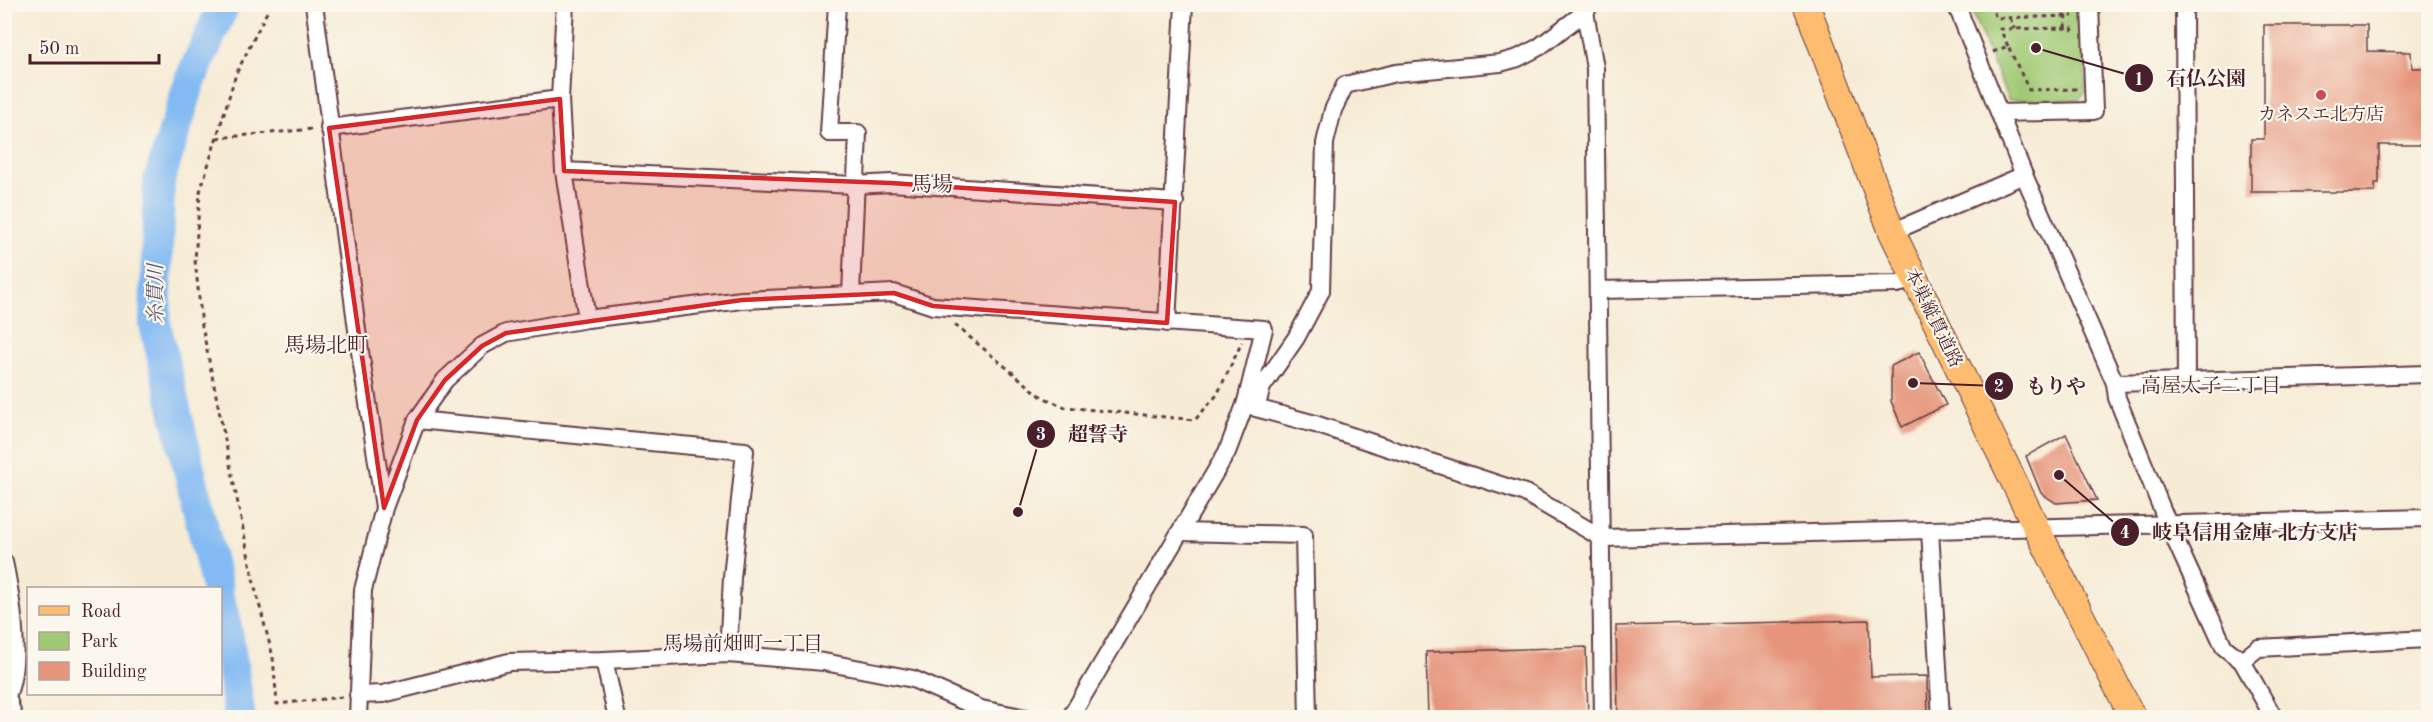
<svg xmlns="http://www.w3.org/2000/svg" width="2433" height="722" viewBox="0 0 2433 722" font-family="'Old Standard TT','Noto Serif JP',serif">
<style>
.green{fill:#a0c974;stroke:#757450;stroke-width:1.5}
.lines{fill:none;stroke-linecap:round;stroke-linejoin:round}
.river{stroke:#83baf3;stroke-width:32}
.building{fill:#e6957b}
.street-casing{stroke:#643e44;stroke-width:20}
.primary-casing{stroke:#643e44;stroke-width:28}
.path{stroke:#643e44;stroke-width:3;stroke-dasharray:4.5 4.5;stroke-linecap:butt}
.street{stroke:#fff;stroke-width:16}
.primary{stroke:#febc70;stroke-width:26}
.marked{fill:#d62828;fill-opacity:0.2;stroke:#d62828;stroke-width:4.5;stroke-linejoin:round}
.poi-dot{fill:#d1495b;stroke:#fbf7ec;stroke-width:2}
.labels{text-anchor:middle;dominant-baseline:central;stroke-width:4.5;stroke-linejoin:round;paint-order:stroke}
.poi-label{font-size:18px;fill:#4a1f2b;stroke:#fbf7ec}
.street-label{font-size:18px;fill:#4a1f2b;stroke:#fbf7ec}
.water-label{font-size:20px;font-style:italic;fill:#5e5571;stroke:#fbf7ec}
.neighbourhood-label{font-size:20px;fill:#4a1f2b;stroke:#fbf7ec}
.quarter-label{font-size:21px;fill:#4a1f2b;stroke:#fbf7ec}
.leader{fill:none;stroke:#4a1f2b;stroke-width:2}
.callout-dot{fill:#4a1f2b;stroke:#fbf7ec;stroke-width:2}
.mark-label{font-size:18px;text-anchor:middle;font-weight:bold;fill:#fff}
.callout-label{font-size:20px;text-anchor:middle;font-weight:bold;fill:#4a1f2b;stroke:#fbf7ec;stroke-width:4.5;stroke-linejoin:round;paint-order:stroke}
</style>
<rect width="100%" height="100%" fill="#fbf7ec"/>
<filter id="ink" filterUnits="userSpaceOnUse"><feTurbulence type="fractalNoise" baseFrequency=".0167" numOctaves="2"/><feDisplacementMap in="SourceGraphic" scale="12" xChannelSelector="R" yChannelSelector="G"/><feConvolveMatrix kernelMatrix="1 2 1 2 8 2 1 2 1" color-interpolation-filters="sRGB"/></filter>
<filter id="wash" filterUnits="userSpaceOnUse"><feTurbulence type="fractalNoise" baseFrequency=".008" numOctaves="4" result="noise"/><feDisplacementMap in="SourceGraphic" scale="24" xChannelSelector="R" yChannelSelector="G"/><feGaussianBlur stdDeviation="1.35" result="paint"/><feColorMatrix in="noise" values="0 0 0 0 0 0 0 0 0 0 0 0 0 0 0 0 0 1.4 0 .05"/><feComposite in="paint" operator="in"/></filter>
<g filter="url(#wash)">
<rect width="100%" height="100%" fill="#f6ebd5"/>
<polygon class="green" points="1969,5 2084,5 2086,92 2079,100 2008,100"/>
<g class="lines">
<g class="river">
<polyline points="217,588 155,324 159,181 190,81 224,4"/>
<polyline points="220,603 227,632 240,718"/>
</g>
</g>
<g id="blocks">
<g class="building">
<polygon points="2264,25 2367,25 2367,51 2411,52 2412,68 2428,68 2428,145 2379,145 2379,183 2375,183 2375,192 2251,192 2251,139 2264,139"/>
<polygon points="1919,352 1946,405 1902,427 1891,401 1891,366"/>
<polygon points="2066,434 2097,500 2056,503 2041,493 2026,456"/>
<polygon points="1869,620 1871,677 1927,676 1928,717 1618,717 1616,626"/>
<polygon points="1586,647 1588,717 1428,717 1426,652"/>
</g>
</g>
</g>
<g filter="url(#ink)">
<use href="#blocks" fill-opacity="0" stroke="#643e44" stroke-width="1.5"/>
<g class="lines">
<g class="street-casing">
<g id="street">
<polyline points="314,4 359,345 384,507"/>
<polyline points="565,4 560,99 564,171 587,319"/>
<polyline points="837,4 829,133 858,133 851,294"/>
<polyline points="1956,4 2024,175 2115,383 2117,398 2168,524 2224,647 2242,661 2274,718"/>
<polyline points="2184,4 2186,382"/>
<polyline points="1585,12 1595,68 1603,718"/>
<polyline points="1999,113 2094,111 2090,4"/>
<polyline points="329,128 560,99"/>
<polyline points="564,171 855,185 891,183 1175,202"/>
<polyline points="1892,232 2024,175"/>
<polyline points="1598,290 1897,284 1914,280"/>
<polyline points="1167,323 1184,4"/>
<polyline points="2115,383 2428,374"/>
<polyline points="1246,402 1256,408 1315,424 1525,493 1602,538 2428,518"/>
<polyline points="1256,408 1262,387 1296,338 1321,291 1325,143 1333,110 1345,85 1396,73 1500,63 1518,58 1539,47 1585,12 1590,5"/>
<polyline points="417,420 745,451 732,578 728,654"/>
<polyline points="1930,530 1941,718"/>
<polyline points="1180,532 1304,535 1308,718"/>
<path d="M4,562C12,600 22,660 7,696L14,718"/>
<polyline points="604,660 617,718"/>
<polyline points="2242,661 2258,648 2428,639"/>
<polyline points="358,695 383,694 509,662 604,660 728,654 824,662 913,679 981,709 1026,718"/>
<polyline points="358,718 363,590 384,508 417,420 445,380 482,346 506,333 587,319 742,300 894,293 933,306 1264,329 1246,402 1227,452 1070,718"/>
</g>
</g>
<g class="primary-casing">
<polyline id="primary" points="1806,4 1892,232 2036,527 2133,718"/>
</g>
<g class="path">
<polyline points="271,4 236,74 200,192 195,260 202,326 255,588 273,657 277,704 342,697"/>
<polyline points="1990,4 1996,18 2073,16"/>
<polyline points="2010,18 2015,29"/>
<polyline points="2065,28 2066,16"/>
<polyline points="2008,46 2000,29 2072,28 2073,31"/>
<polyline points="1993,52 2008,46 2029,90 2075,89 2075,86"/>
<polyline points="217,138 313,129"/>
<polyline points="955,325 1042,397 1065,407 1195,420 1217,395 1242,342"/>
</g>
<use href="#street" class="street"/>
<use href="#primary" class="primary"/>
</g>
</g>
<path class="marked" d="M560,99L564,171L891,183L1175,202L1167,323L933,306L894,293L742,300L506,333L482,346L445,380L417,420L384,508L329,128Z"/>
<circle class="poi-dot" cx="2321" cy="95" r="6"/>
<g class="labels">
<g class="poi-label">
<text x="2321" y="115">カネスエ北方店</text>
</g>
<g class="street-label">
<text transform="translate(1933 318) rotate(64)">本巣縦貫道路</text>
</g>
<g class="water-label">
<text transform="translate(157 294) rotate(-90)">糸貫川</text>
</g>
<g class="neighbourhood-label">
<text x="2211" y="387">高屋太子二丁目</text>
<text x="743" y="645">馬場前畑町一丁目</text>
</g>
<g class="quarter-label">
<text x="932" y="185">馬場</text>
<text x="326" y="346">馬場北町</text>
</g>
</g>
<path class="leader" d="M2036 48L2139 78M1913 383L1999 386M1018 512L1041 434M2059 475L2125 532"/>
<g class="callout-dot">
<circle cx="2036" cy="48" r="6"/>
<circle cx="1913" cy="383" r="6"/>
<circle cx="1018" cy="512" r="6"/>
<circle cx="2059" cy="475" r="6"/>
<circle cx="2139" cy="78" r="15"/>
<circle cx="1999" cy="386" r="15"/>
<circle cx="1041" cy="434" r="15"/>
<circle cx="2125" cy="532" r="15"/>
</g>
<g class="mark-label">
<text x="2139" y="85">1</text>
<text x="1999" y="392">2</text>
<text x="1041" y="440">3</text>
<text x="2125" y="538">4</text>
</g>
<g class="callout-label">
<text x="2206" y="85">石仏公園</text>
<text x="2056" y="393">もりや</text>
<text x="1098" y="441">超誓寺</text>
<text x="2255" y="539">岐阜信用金庫 北方支店</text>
</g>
<rect width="2433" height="722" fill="none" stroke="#fbf7ec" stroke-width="24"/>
<rect x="27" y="587" width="195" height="108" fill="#fbf7ec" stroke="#b4a19f" stroke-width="1.5"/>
<rect x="39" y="606" width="30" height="9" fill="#febc70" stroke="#b4a19f" stroke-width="1.5"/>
<text x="81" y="617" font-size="18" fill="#4a1f2b">Road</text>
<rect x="39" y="632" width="30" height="18" fill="#a0c974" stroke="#b4a19f" stroke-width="1.5"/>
<text x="81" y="647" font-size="18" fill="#4a1f2b">Park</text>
<rect x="39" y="662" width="30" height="18" fill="#e6957b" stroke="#b4a19f" stroke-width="1.5"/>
<text x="81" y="677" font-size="18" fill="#4a1f2b">Building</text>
<path d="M30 54v9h129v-9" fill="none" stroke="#4a1f2b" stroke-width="3"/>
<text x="39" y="54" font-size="18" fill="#4a1f2b" stroke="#fbf7ec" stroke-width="4.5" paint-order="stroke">50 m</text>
</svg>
